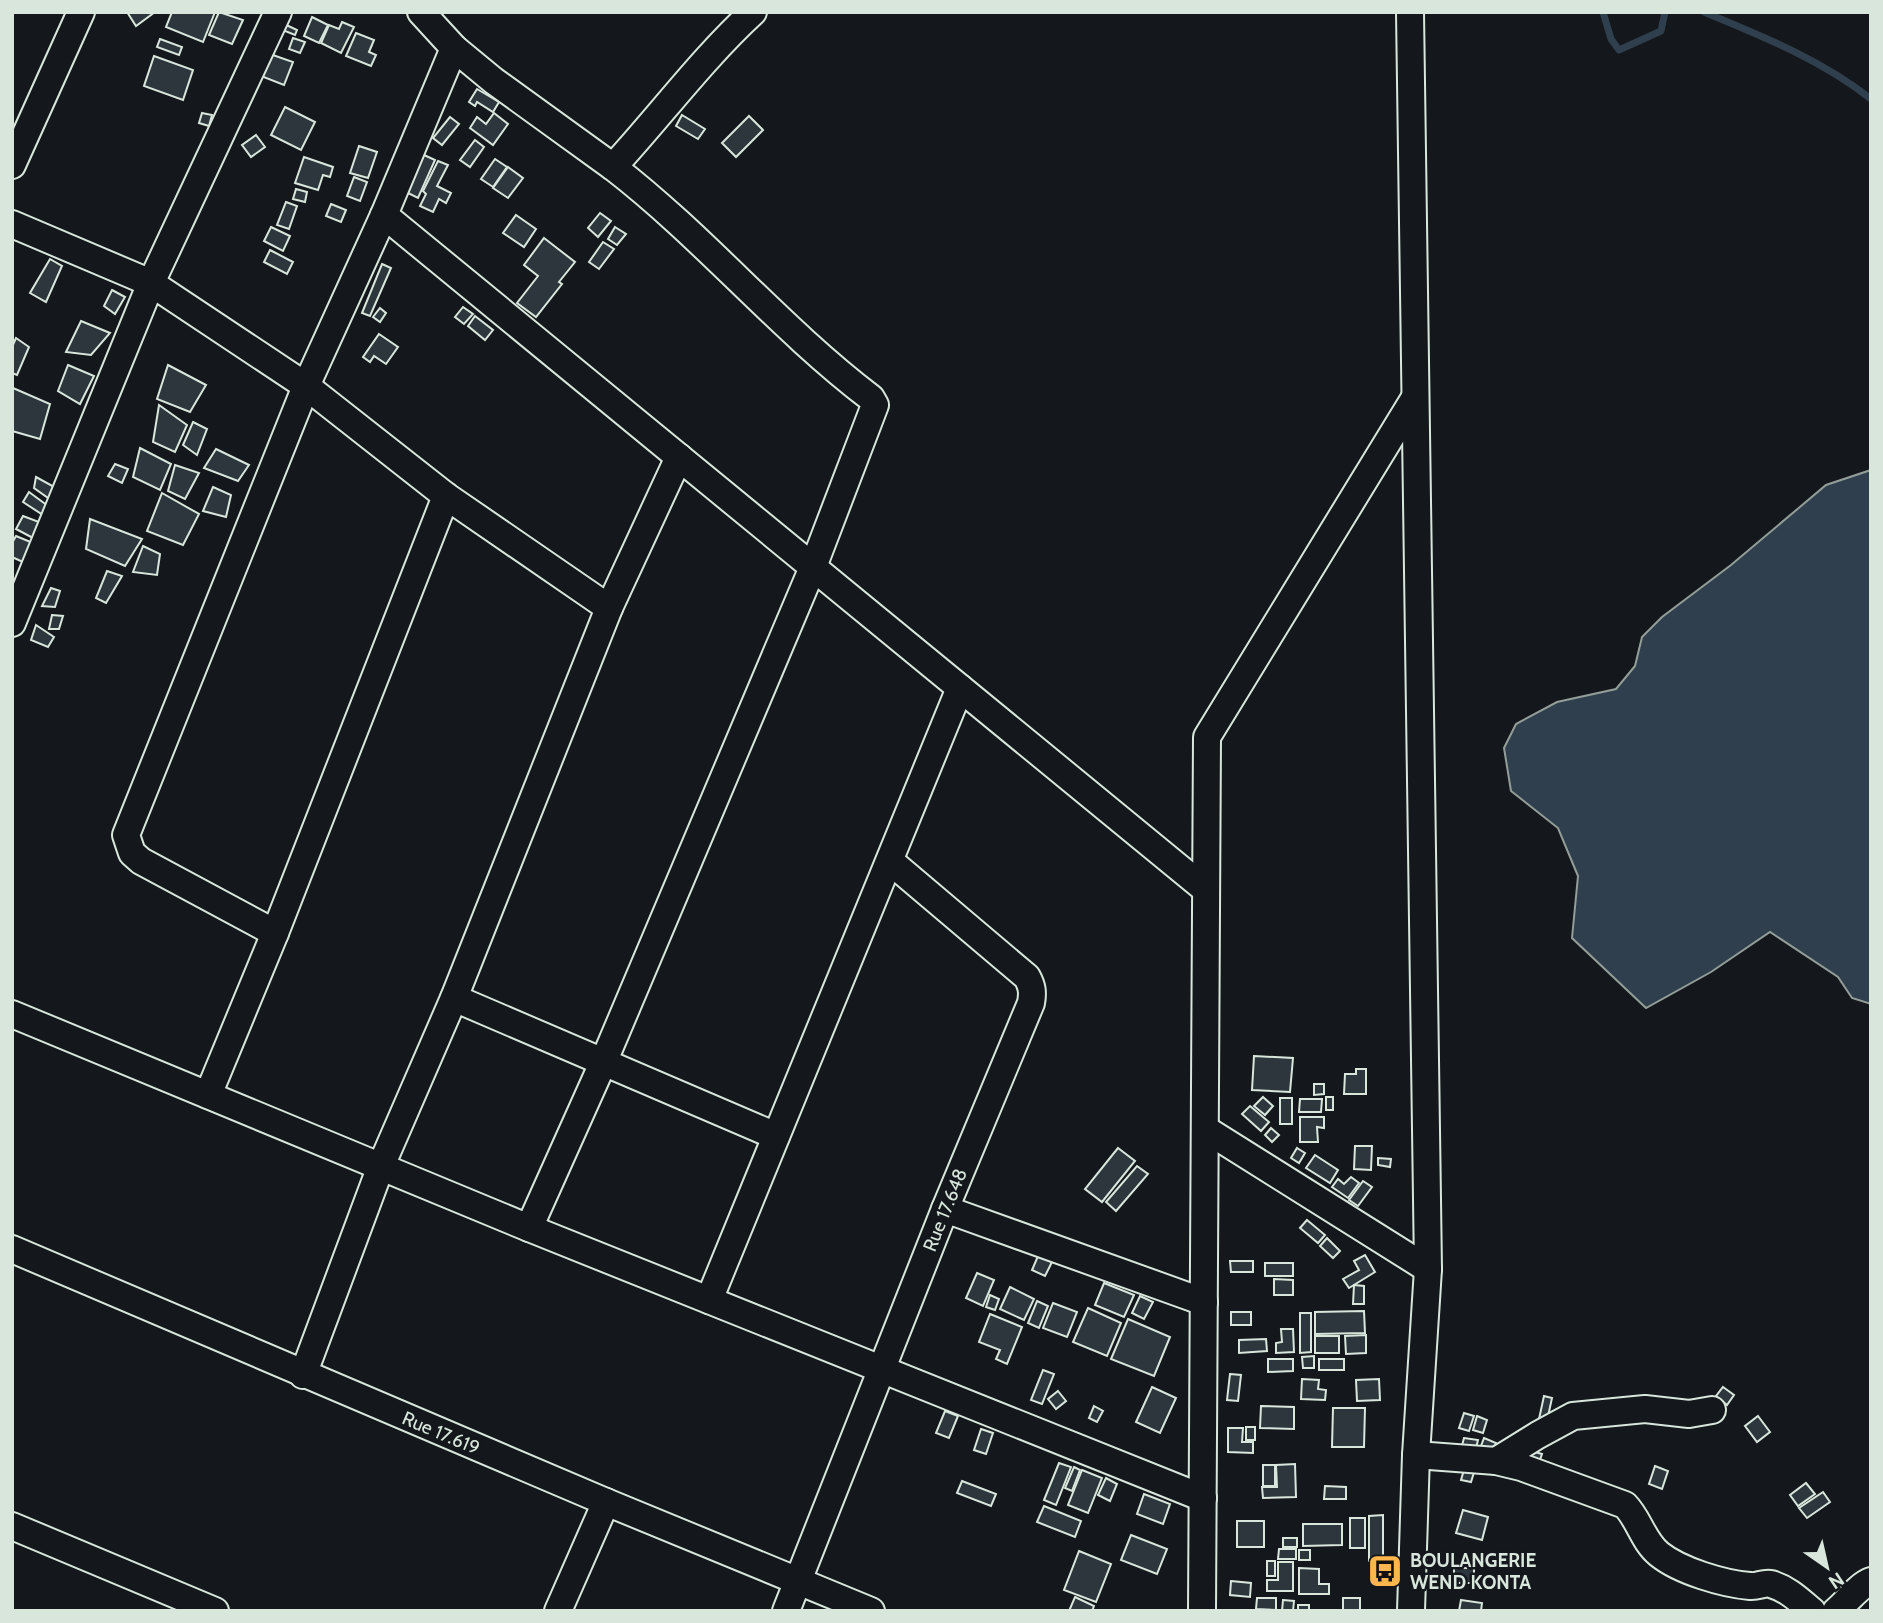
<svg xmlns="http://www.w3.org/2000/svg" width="1883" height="1623" viewBox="0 0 1883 1623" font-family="Cabin,sans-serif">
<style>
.water{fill:#2f3f4d;stroke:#939e99;stroke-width:2}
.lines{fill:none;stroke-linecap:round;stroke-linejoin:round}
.stream{stroke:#2f3f4d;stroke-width:7}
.building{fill:#2c363c;stroke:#d8e6dc;stroke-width:2}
.minor-casing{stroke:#d8e6dc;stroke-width:30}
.minor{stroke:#14181c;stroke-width:26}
.labels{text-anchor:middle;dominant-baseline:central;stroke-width:5;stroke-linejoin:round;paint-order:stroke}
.street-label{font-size:19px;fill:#d8e6dc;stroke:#14181c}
.poi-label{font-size:19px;font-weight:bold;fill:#d8e6dc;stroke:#14181c;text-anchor:start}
</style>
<rect width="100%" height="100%" fill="#14181c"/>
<polygon class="water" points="1871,470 1871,1004 1852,998 1838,977 1770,932 1711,972 1646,1008 1572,938 1578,876 1558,828 1511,791 1504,748 1516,724 1557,702 1616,689 1635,666 1642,637 1662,617 1731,565 1826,485"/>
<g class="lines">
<g class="stream">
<polyline points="1603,12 1611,39 1619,50 1661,31 1665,12"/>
<path d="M1704,12C1762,36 1822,60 1871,99"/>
</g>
</g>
<g class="building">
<polygon points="127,12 155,12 136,26"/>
<polygon points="172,12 215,12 203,42 166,27"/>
<polygon points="219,12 243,20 232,44 209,35"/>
<polygon points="312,17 328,25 319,43 304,36"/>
<polygon points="342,22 354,27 341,53 321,43 329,25 339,29"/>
<polygon points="282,23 297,30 295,35 280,29"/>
<polygon points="356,33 374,40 369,52 376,55 371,66 346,56"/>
<polygon points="293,38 305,42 300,53 289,49"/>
<polygon points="160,39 182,47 179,55 157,47"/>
<polygon points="270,54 293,62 284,85 261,76"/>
<polygon points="154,56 193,70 183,100 144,86"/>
<polygon points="477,89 499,102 493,112 477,102 475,106 469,102"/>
<polygon points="285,107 315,122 301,150 271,135"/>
<polygon points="202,113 212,115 209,126 199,123"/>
<polygon points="494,113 508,124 493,145 470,128 477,117 486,124"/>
<polygon points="682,115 705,129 698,139 676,126"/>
<polygon points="749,116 763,130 736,157 722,143"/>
<polygon points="450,117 459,124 442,145 433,138"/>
<polygon points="256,135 265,147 251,157 242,145"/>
<polygon points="475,140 484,147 470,167 460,160"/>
<polygon points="359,146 377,152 368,178 350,173"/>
<polygon points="424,155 435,160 418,198 406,192"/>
<polygon points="304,157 333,167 330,177 323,175 318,190 295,183"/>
<polygon points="495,159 507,167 493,187 481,179"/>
<polygon points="438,161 448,165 437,186 451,193 446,203 439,199 433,212 420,206 426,194 423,191"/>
<polygon points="508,167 523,178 508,198 493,188"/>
<polygon points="354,177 367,182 360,201 347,196"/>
<polygon points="296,189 307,192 305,202 293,199"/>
<polygon points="286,202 297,206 289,229 277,225"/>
<polygon points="331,204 346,210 341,222 326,216"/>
<polygon points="600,213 611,221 598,237 588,228"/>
<polygon points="516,215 536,229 524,247 503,233"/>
<polygon points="271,227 290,236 283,251 264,241"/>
<polygon points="615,227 626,234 617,245 608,239"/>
<polygon points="544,238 575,262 559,282 562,284 536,317 517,303 538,276 524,265"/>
<polygon points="603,242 614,249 599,269 589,262"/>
<polygon points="270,250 293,262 287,274 264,262"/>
<polygon points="50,259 62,266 46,302 30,293"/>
<polygon points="382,264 391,268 370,316 362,313"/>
<polygon points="112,290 125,297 115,314 104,306"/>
<polygon points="463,307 473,314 464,324 455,317"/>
<polygon points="380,308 386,313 380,322 373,317"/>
<polygon points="475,316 493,330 485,340 468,326"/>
<polygon points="81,321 110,333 91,355 66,352"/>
<polygon points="379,334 398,347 386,364 374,356 370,362 363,357"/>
<polygon points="16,338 29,347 17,375 12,373 12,347"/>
<polygon points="68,365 94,376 80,404 58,391"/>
<polygon points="168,365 206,385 190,412 157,399"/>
<polygon points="13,388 50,404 40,439 12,431"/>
<polygon points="159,405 187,425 175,452 153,442"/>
<polygon points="193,422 207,429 197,455 183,445"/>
<polygon points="140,448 171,464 160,490 133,477"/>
<polygon points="216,449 249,465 238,481 204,468"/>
<polygon points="115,464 128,469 122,483 108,476"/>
<polygon points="175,465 199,473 185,499 168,491"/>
<polygon points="36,477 58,489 51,500 34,488"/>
<polygon points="213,487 231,495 226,517 203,511"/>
<polygon points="29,492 48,506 43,515 23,502"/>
<polygon points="162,493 199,514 183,545 147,531"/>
<polygon points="23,516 39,522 33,538 16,529"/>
<polygon points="90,519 142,539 125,566 86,549"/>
<polygon points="16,536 33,543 25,563 12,557 12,543"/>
<polygon points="143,546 160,554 157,575 133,572"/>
<polygon points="107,571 122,576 106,603 96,598"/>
<polygon points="51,588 60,591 55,607 42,606"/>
<polygon points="52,615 63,616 59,629 49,629"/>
<polygon points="36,625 54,637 48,647 31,640"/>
<polygon points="1254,1056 1293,1058 1290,1092 1252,1090"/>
<polygon points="1356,1069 1366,1069 1366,1094 1344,1094 1345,1074 1356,1074"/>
<polygon points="1314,1084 1324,1084 1324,1094 1314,1095"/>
<polygon points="1263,1097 1273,1106 1265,1115 1254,1106"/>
<rect x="1326" y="1097" width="7" height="13"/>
<rect x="1280" y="1098" width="12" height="26"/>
<polygon points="1300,1099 1322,1099 1321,1112 1299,1112"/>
<polygon points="1250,1106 1269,1122 1261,1131 1242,1114"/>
<polygon points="1300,1117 1324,1117 1324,1128 1317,1127 1318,1142 1300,1142"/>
<polygon points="1271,1128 1279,1135 1272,1142 1265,1135"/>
<polygon points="1355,1146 1372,1146 1371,1170 1354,1169"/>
<polygon points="1118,1148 1135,1161 1102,1202 1085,1189"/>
<polygon points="1297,1148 1305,1153 1299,1163 1291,1158"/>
<polygon points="1315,1155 1338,1170 1330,1183 1306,1168"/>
<polygon points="1378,1158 1391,1159 1390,1167 1378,1165"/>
<polygon points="1137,1166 1148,1174 1116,1211 1106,1202"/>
<polygon points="1351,1177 1359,1183 1348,1198 1332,1187 1338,1179 1344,1184"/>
<polygon points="1363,1181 1372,1187 1358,1206 1349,1200"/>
<polygon points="1307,1220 1325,1235 1318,1243 1300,1228"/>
<polygon points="1327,1238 1340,1251 1333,1258 1320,1246"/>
<polygon points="1365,1255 1375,1272 1349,1288 1343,1279 1359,1270 1354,1261"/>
<polygon points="1038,1256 1052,1262 1045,1276 1032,1270"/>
<polygon points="1230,1261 1253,1261 1253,1272 1231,1272"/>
<rect x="1265" y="1263" width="28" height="13"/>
<polygon points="977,1273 994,1280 983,1306 966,1298"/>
<polygon points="1274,1279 1293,1280 1293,1295 1274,1295"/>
<polygon points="1104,1283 1134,1295 1124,1317 1095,1305"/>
<polygon points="1354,1285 1364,1286 1364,1304 1353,1304"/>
<polygon points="1010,1287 1034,1299 1024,1320 1000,1309"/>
<polygon points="990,1295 999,1299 995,1310 986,1307"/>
<polygon points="1140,1296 1153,1302 1144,1319 1132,1313"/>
<polygon points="1037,1301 1048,1306 1039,1328 1028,1323"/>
<polygon points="1053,1303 1077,1312 1067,1337 1043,1328"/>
<polygon points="1088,1308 1121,1323 1107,1356 1073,1342"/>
<polygon points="1364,1311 1365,1333 1315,1334 1315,1312"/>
<rect x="1231" y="1312" width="20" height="13"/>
<polygon points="1300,1313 1311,1313 1311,1352 1300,1353"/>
<polygon points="990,1314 1022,1327 1007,1364 996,1359 1000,1350 979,1342"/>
<polygon points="1128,1319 1170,1337 1154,1376 1111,1359"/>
<polygon points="1281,1329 1293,1329 1294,1352 1276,1353 1276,1343 1282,1342"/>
<polygon points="1366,1335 1366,1353 1346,1354 1345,1336"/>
<rect x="1315" y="1336" width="24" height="17"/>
<polygon points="1266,1339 1267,1351 1239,1353 1239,1340"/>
<polygon points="1314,1356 1314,1368 1303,1368 1302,1357"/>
<polygon points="1268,1359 1293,1359 1293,1371 1268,1372"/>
<rect x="1319" y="1359" width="25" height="11"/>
<polygon points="1043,1370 1054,1374 1042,1404 1031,1400"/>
<polygon points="1230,1374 1241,1375 1238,1401 1227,1400"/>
<polygon points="1302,1379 1319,1380 1318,1389 1326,1390 1325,1400 1301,1399"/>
<polygon points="1379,1379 1380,1400 1357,1401 1356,1380"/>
<polygon points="1152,1387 1176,1398 1160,1433 1136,1422"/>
<polygon points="1723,1387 1734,1395 1727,1405 1716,1396"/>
<polygon points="1058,1391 1066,1401 1056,1409 1048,1399"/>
<polygon points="1544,1396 1552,1398 1547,1421 1539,1419"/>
<polygon points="1094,1406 1103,1411 1097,1422 1089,1418"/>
<polygon points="1261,1406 1294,1407 1294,1429 1260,1428"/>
<polygon points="1333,1408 1365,1408 1364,1447 1332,1447"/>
<polygon points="945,1411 958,1416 949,1438 936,1433"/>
<polygon points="1464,1413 1474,1416 1469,1431 1459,1428"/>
<polygon points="1477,1416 1487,1420 1483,1433 1473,1430"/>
<polygon points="1758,1416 1770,1432 1757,1442 1745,1426"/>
<rect x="1246" y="1427" width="9" height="13"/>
<polygon points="1228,1428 1243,1428 1242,1442 1253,1442 1253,1453 1228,1452"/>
<polygon points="981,1429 993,1433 986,1454 974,1450"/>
<polygon points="1464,1438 1478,1440 1474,1456 1460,1453"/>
<polygon points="1484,1438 1496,1443 1491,1458 1478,1454"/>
<polygon points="1528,1450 1542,1454 1538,1466 1525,1462"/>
<polygon points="1059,1463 1071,1467 1056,1505 1044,1500"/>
<polygon points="1466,1463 1476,1466 1471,1482 1461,1480"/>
<polygon points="1295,1464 1296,1497 1263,1498 1262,1487 1277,1487 1276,1465"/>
<rect x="1263" y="1465" width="12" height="21"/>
<polygon points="1655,1466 1668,1471 1662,1489 1649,1484"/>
<polygon points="1074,1467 1080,1470 1072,1491 1065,1488"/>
<polygon points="1082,1470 1102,1478 1088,1513 1068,1505"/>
<polygon points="1106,1478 1117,1484 1110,1501 1098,1495"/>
<polygon points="962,1481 996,1494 991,1506 957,1493"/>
<polygon points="1806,1483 1815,1494 1798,1506 1790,1495"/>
<polygon points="1325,1486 1346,1487 1346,1499 1324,1499"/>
<polygon points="1823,1492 1830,1502 1807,1518 1799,1508"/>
<polygon points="1144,1494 1170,1504 1163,1524 1137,1514"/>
<polygon points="1044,1506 1081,1521 1075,1537 1037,1522"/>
<polygon points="1463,1510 1488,1517 1482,1540 1456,1533"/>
<polygon points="1383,1515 1383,1561 1369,1561 1369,1516"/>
<rect x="1350" y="1518" width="15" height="30"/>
<rect x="1237" y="1521" width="27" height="26"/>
<polygon points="1303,1524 1342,1524 1342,1545 1303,1546"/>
<polygon points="1131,1535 1167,1549 1157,1574 1121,1560"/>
<rect x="1283" y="1538" width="14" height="9"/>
<polygon points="1279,1549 1296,1549 1296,1559 1278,1559"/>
<rect x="1299" y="1550" width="11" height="10"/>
<polygon points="1079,1551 1111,1564 1096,1602 1064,1590"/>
<rect x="1267" y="1561" width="8" height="15"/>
<polygon points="1278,1562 1293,1562 1293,1591 1267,1591 1267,1580 1278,1580"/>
<polygon points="1299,1568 1319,1569 1319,1584 1329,1584 1329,1594 1299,1594"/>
<rect x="1454" y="1568" width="20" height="15"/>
<polygon points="1231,1581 1251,1583 1250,1597 1230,1595"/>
<polygon points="1075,1597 1094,1606 1092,1611 1069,1611"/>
<polygon points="1257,1598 1276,1598 1276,1610 1256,1609"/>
<rect x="1343" y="1598" width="17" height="13"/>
<polygon points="1283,1600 1294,1601 1293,1611 1282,1611"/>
<polygon points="1461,1600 1482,1603 1481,1611 1459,1611"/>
<rect x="1298" y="1605" width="11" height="6"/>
</g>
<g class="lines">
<g class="minor-casing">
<g id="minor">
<polyline points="1410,12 1428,1269 1416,1455 1411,1611"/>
<path d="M454,48L494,81L613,167C660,116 702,59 753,12"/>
<polyline points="12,165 81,12"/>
<polyline points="384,215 1205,889"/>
<polyline points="12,224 151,283 306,386 446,496 609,608"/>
<polyline points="12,623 151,283 278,12"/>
<polyline points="275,933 141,861 132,853 126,835 306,386 384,215 454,48 421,12"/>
<polyline points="454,998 776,1136"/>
<polyline points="12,1014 529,1228 1203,1498"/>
<polyline points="208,1095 275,933 446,496"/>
<polyline points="1205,1129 1428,1269"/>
<polyline points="945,1209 1204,1302"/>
<path d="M529,1228L603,1063L813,567L875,405L871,398C779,328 705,238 613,167"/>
<polyline points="12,1249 606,1502 871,1611"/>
<polyline points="709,1300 960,688"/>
<polyline points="303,1375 381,1166 454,998 609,608 679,457"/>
<path d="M1416,1455L1496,1461L1521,1467L1625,1505C1639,1519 1643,1541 1659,1554C1680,1571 1724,1584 1750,1586C1758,1587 1764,1582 1771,1584C1788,1589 1799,1600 1812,1611"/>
<polyline points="1496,1461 1538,1435 1573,1416 1645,1409 1689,1414 1712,1410"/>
<polyline points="12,1526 215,1611"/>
<polyline points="558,1611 606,1502"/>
<path d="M786,1611L945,1209L1031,1003C1033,992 1032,986 1027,977L890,861"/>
<polyline points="1202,1611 1207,737 1414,399"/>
<path d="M1836,1611C1847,1602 1858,1586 1871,1581"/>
</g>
</g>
<use href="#minor" class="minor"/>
</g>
<defs>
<g id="bus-square" transform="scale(1.75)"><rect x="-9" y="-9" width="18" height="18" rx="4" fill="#ffb74d" stroke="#14181c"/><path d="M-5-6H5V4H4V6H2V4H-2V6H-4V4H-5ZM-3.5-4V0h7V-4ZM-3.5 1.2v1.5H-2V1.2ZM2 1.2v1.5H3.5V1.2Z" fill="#111"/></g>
</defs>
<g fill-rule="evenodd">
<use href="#bus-square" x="1385" y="1571"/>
</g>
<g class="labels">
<g class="street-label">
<text transform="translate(945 1210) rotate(-68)">Rue 17.648</text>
<text transform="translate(441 1433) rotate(23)">Rue 17.619</text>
</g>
<g class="poi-label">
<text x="1410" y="1560">BOULANGERIE<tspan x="1410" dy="22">WEND KONTA</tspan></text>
</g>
</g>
<rect width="1883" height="1623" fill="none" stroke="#d8e6dc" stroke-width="28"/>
<g transform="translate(1827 1567) rotate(146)" stroke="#14181c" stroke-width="5" paint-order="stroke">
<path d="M0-5L12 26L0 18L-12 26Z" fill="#d8e6dc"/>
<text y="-10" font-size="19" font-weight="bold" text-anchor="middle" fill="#d8e6dc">N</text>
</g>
</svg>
